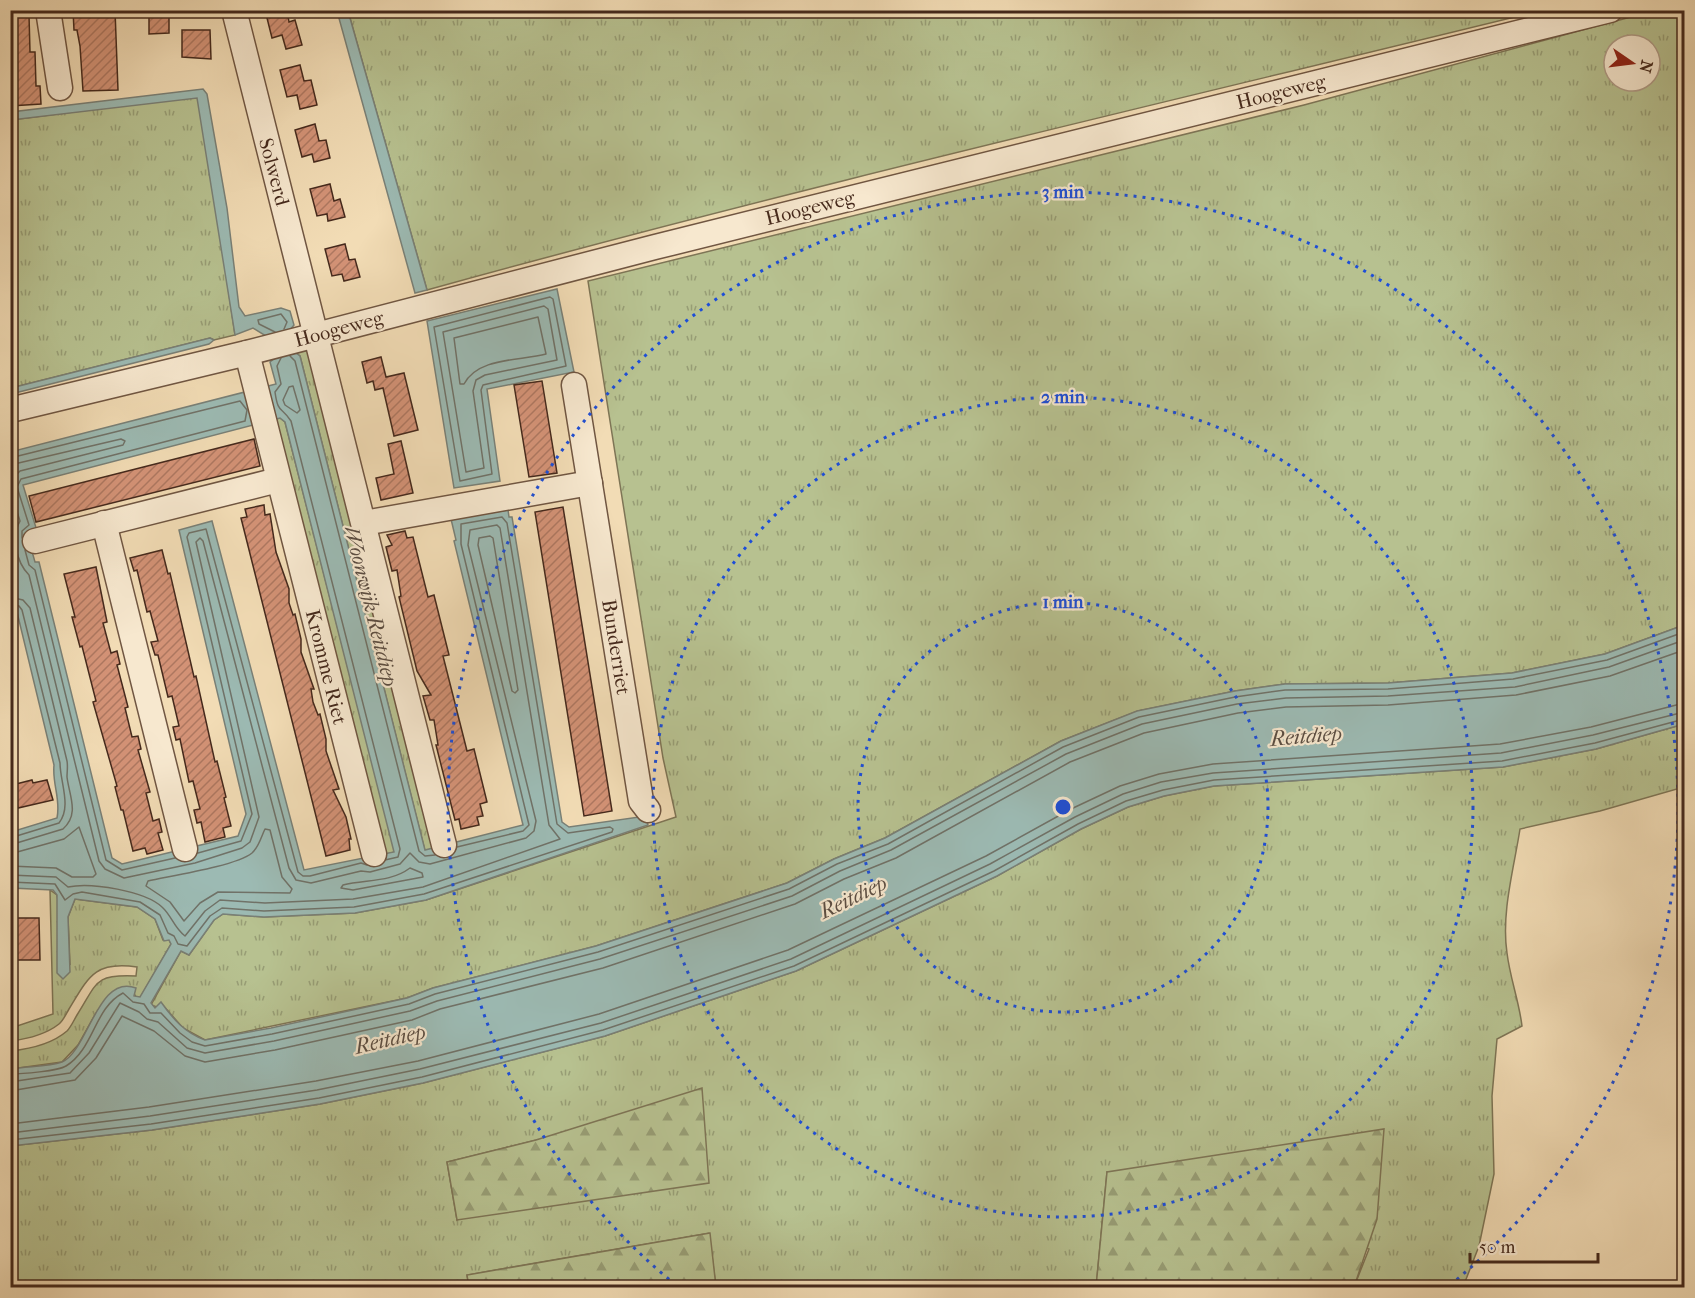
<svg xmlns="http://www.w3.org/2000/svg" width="1695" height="1298" viewBox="0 0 1695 1298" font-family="'IM FELL French Canon',serif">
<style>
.grass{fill:url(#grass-tufts);stroke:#7e7556;stroke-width:1.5;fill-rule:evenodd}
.forest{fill:url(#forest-firs);stroke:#7e7556;stroke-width:1.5}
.water{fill:#9cbab3;stroke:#798077;stroke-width:1.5;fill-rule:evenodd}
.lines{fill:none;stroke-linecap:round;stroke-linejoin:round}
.shore{stroke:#707268;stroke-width:1.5}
.building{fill:url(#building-hatch);stroke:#45291c;stroke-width:1.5}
.minor-casing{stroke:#705642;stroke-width:27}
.minor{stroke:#f7e8cf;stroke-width:24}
.ring{fill:none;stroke:#1d4ed8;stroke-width:3;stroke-dasharray:3 6}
.labels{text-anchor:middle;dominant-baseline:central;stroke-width:4.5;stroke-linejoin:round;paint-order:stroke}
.street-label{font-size:20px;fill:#45291c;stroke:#f7e8cf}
.water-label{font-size:21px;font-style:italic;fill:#5b4d42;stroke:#f7e8cf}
.centre{fill:#1d4ed8;stroke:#f7e8cf;stroke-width:3}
.ring-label{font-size:18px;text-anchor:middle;font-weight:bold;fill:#1d4ed8;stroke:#f7e8cf;stroke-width:4.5;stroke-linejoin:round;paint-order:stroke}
</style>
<defs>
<pattern id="grass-tufts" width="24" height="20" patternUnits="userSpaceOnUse" patternTransform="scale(1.5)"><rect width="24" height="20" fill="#b7c190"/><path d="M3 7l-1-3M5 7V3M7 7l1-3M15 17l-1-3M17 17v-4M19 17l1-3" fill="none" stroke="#979d75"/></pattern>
<pattern id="forest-firs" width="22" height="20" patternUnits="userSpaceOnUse" patternTransform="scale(1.5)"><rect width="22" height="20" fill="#b7c190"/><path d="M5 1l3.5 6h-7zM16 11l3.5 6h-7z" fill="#979d75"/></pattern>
<pattern id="building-hatch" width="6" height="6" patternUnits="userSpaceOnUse" patternTransform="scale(1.5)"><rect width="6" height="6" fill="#d39276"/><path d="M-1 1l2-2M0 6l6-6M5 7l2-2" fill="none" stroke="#ad7760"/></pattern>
</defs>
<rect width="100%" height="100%" fill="#f2dcb5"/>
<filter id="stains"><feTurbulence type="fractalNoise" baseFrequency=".00333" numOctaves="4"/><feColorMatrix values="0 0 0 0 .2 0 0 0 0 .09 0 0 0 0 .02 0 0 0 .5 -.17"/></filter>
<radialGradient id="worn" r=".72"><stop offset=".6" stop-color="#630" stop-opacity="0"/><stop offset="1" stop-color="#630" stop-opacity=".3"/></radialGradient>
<g class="grass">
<path d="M348,11V10L1539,11C1168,102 795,188 427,290Z"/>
<path d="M1653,11H1684V625L1605,654L1512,673L1388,683L1285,684L1235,691L1138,711L1061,741L885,838L834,859L787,883L596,946L433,988L407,998L205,1040L183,1028L161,1003L157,1007L151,1005L181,951L189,955L214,920L223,914L264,917L355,913L426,900L676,817L663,758L588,281L1304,105ZM1614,45H1650V81H1614Z"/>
<polygon points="190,97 197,97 201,104 235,335 214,340 210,338 11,388 11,120"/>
<polygon points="311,349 436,848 425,851 300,356 296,353"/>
<polygon points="280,418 285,422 395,852 382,855 275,419"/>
<path d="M1684,724V787L1600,811L1520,829C1514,868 1501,913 1507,953C1510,978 1519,1001 1522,1026L1497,1039L1492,1096L1494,1174L1479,1246L1463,1287H1354L1369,1249L1107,1172L1096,1288L716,1287L709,1233L467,1275L469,1287H11L10,1146L152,1130L320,1104L423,1083L605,1036L796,971L997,876L1081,829L1128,807L1164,796L1214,786L1503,767L1596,749ZM536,1140L457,1220L447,1162Z"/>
<path d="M50,890L57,895L70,965L68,917L75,899L137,907L155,919L163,940H169L171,944L140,998L136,997L133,992L96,1013L78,1045L62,1062L11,1069V1051C29,1049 52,1044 67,1031C71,1027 74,1020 77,1015C98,982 94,974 136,976L137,967C95,961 89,976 69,1009C66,1014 63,1021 59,1024C45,1035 27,1039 11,1041V1028L53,1014Z"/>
</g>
<g class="forest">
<polygon points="702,1088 709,1183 457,1220 447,1162 536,1140"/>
<polygon points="1384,1129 1377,1219 1354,1287 1096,1287 1107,1172"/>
<polygon points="710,1233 716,1287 469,1287 467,1275"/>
</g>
<g class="water">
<polygon points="337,11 348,11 427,290 415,293"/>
<path d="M203,89L207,94L227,208L239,307L245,316L281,308L290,311L294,325L290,330L296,353L300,356L425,850L523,825L454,541L456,540L451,519L508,510L509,517H512L562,822L569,827L646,816L648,825L426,900L355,913L264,917L223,914L214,920L189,955L181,951L151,1003L155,1008L161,1002C173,1019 185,1033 205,1040L271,1028L407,998L433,988L596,946L787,883L834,859L885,838L1061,741L1137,711L1235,691L1285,684L1388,683L1512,673L1605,654L1684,625V724L1596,749L1503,767L1214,786L1164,796L1128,807L1081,829L997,876L796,971L605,1036L423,1083L320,1104L152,1130L11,1146V1069C26,1066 47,1067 62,1062C88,1051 98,973 136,988L134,996L140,997L171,944L169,940L164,941L155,919L137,907L75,899L68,917L70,972L63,979L57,973V895L53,890L11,888V832L57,818C61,799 52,784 54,765L17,612L12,610L11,603L10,452L276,384L270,362L275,358L266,336L253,328L235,335L197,98L11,120V112ZM280,418L285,422L394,852L304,870L212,521L179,530L246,814L238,836L122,864L112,858L39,562H35L27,534L37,531L23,485Z"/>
<polygon points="557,289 574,372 487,389 500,481 454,488 427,321"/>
<polygon points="210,338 214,340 209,344 11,394 11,388"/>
</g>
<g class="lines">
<g class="shore">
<polygon points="550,297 553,299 566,366 483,385 481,390 492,474 460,481 434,327"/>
<polygon points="544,306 548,309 557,360 485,375 476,380 473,391 484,468 466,472 443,332"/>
<path d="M538,317L546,354C520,361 478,357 464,384H460L454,338Z"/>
<polyline points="275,332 259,324 258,320 281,314 287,322 284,329"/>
<polyline points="290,356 295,361 419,851 425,856 435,855"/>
<path d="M281,358L277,366L281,384L275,392C278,414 281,406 291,421L400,849L398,857L385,860"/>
<polygon points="293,386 300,410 297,413 285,405 283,400 289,387"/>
<polyline points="10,458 240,401 247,410 245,421 21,479 17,487 29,525 22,531 22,538"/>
<polyline points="10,465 121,439 125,441 123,445 20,471 10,481"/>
<path d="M10,490L20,521C11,536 16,562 29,575L99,861L105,869L124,878L195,863L242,848L250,842L259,817L196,542L200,538L203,541L289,868L296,880L311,883L361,871L370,872L400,864L410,853L419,862L430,864L526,838L534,831L536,821L468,545L470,530L497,525L500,528L549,825L560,839L423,887L353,899L265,903L220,900L205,911L185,936C174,928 172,916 162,907C145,891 91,882 68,887L56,877L10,875"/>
<polygon points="490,536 493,538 518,690 515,693 512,691 478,545 479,538"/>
<polyline points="25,550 29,565 35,570 106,860 122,870 175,858"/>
<path d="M10,597L23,600L30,608L67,761C68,766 67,772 67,777C69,795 80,814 63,829L10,845"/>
<path d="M10,604L19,606L22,610L60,763C60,782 72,807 59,823L10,838"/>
<path d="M265,829L270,830L282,877L292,889L290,893L218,892L200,903L184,921L170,902L146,886L148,881C170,876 236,866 252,853C259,847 261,837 265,829Z"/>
<polyline points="198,853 241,841 252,814 187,537 189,533 206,529 298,872 303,876 310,876 361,863 367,865"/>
<polyline points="10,854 64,839 79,827 96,874 93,877 72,877 56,868 10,866"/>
<path d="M410,868L422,873L423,877L353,890L341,888L343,885C365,879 390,883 410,868Z"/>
<polyline points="10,882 55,884 65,900 73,894 82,892 140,902 160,915 168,933 174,936 178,944 187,946 210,916 222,908 264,911 354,907 424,894 612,832 613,829 610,827 568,833 557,824 507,523 502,517 461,524 461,544 529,825 523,831 457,847"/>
<path d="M10,1074C22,1074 58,1071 66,1066C94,1049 94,1008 123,993L133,1002L144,1004L150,1013H161L180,1033L192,1042L205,1046L272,1034L409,1004L435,994L598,952L789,889L837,864L888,844L1063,747L1139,717L1235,697L1285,690L1388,689L1513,679L1607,660L1684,632"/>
<polyline points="10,1082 70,1073 89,1053 120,1003 139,1012 147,1019 158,1022 187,1048 205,1053 274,1041 410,1011 437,1001 600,959 792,896 840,871 891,850 1066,754 1142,724 1237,704 1286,698 1388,696 1515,687 1609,667 1684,640"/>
<polyline points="10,1091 75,1080 96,1058 122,1016 154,1031 185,1056 205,1062 275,1050 412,1020 440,1009 603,968 795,904 844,879 896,858 1070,762 1144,733 1238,713 1286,707 1388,705 1516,695 1610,676 1684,650"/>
<polyline points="10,1124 149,1107 316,1081 418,1061 599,1014 788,950 986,856 1071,809 1120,786 1159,774 1213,764 1500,744 1591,727 1684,703"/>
<polyline points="10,1133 150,1116 317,1090 420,1069 601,1023 791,959 990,864 1075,817 1123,794 1161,782 1213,773 1501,753 1593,735 1684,712"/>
<polyline points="10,1140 151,1124 319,1098 422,1077 603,1030 794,966 994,871 1078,824 1126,801 1163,790 1214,780 1502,761 1595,743 1684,719"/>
</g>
</g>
<g class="building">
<polygon points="73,10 115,10 118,90 83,91 80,46 77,30 74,30"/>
<polygon points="149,10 169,10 169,33 149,34"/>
<polygon points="265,10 287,10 289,22 295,20 302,45 286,49 282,35 272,38"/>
<polygon points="10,15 29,15 30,52 35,52 36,86 40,86 41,104 10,106"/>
<polygon points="182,30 210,30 211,59 182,57"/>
<polygon points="300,65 304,81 311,80 317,105 300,109 297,95 287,97 280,70"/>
<polygon points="315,124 319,141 326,140 330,158 314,162 312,154 302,157 295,130"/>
<polygon points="330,184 334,201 340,199 345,217 328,221 327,214 317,216 310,189"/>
<polygon points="345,244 349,260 355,259 360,277 344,281 342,274 332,276 325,249"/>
<polygon points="381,357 386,377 404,373 418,430 394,436 383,388 375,390 373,381 367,383 362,362"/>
<polygon points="542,381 557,473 529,477 514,385"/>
<polygon points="254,439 260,466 36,522 29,496"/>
<polygon points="401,441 413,493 381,500 376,478 394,474 388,444"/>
<polygon points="264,505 265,515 270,514 276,552 289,589 289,603 293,615 295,614 301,639 301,652 314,689 311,689 313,702 318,715 320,714 326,739 326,751 339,789 333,790 346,817 351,839 349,839 350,850 326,856 241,518 247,517 245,509"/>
<polygon points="563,507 612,811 584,816 535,512"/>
<polygon points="405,531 407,538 413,537 428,597 434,595 449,655 443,656 463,735 467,751 474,749 487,802 480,804 483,816 477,817 479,825 461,829 459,819 455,820 436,745 438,745 434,720 430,720 423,696 431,695 417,671 399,597 401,596 397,570 392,571 386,547 392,545 387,535"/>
<polygon points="162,550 168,574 170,573 194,677 196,676 215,762 217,761 226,797 224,798 231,826 223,828 225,837 205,842 201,822 197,823 194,810 200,809 193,781 189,782 180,739 176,740 173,727 179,726 172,696 168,697 158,655 155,655 151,642 158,641 150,611 147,612 137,570 134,571 130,558"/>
<polygon points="96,567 107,622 103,623 111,653 117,651 120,664 117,665 128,707 125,708 132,737 138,736 141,749 138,750 150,792 146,793 153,821 159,819 162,832 158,833 163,850 147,854 145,848 133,851 123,810 121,810 115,787 117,786 93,702 96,701 82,646 80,647 72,617 75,617 64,574"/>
<polygon points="32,780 33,783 47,780 53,800 18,808 12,785"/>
<polygon points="10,918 39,918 40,960 10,960"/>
</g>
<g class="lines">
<g class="minor-casing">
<g id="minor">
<polyline points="48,10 60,88"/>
<polyline points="234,10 444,845"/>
<polyline points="247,353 374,854"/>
<polyline points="574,385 641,801 648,810"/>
<polyline points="10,410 247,353 655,247 1610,10"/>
<polyline points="104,523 185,849"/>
<polyline points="364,523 590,483"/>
<polyline points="35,541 278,480"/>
</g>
</g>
<use href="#minor" class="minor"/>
</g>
<g class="ring">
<circle cx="1063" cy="807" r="205"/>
<circle cx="1063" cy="807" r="410"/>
<path d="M676 1285A615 615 0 1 1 1450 1285"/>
</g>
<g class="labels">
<g class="street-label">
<text transform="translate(1281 92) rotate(-14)">Hoogeweg</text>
<text transform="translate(274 172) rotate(75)">Solwerd</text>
<text transform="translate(810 208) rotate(-14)">Hoogeweg</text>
<text transform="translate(339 329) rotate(-15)">Hoogeweg</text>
<text transform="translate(616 647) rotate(81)">Bunderriet</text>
<text transform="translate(326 667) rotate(76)">Kromme Riet</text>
</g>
<g class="water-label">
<text transform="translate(371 606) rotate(76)">Woonwijk Reitdiep</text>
<text transform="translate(1306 736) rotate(-5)">Reitdiep</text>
<text transform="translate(853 897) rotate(-26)">Reitdiep</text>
<text transform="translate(390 1039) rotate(-13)">Reitdiep</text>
</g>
</g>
<circle cx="1063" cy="807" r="9" class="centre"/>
<g class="ring-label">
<text x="1063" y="198">3 min</text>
<text x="1063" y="403">2 min</text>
<text x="1063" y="608">1 min</text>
</g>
<rect width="1695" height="1298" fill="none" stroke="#f2dcb5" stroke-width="36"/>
<rect x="12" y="12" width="1671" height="1274" fill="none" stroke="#45291c" stroke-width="3"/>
<rect x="18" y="18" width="1659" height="1262" fill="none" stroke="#45291c" stroke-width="1.5"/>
<g transform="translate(1632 63) rotate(104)"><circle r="28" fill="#f7e8cf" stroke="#b09c87" stroke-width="1.5"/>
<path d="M0-4.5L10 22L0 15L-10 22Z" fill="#8f2418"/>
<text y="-9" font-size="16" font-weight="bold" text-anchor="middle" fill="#45291c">N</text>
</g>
<path d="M1470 1253v9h128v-9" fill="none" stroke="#45291c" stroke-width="3"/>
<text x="1479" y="1253" font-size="18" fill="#45291c" stroke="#f7e8cf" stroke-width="4.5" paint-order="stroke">50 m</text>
<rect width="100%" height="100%" filter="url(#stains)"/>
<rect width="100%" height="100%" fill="url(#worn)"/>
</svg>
